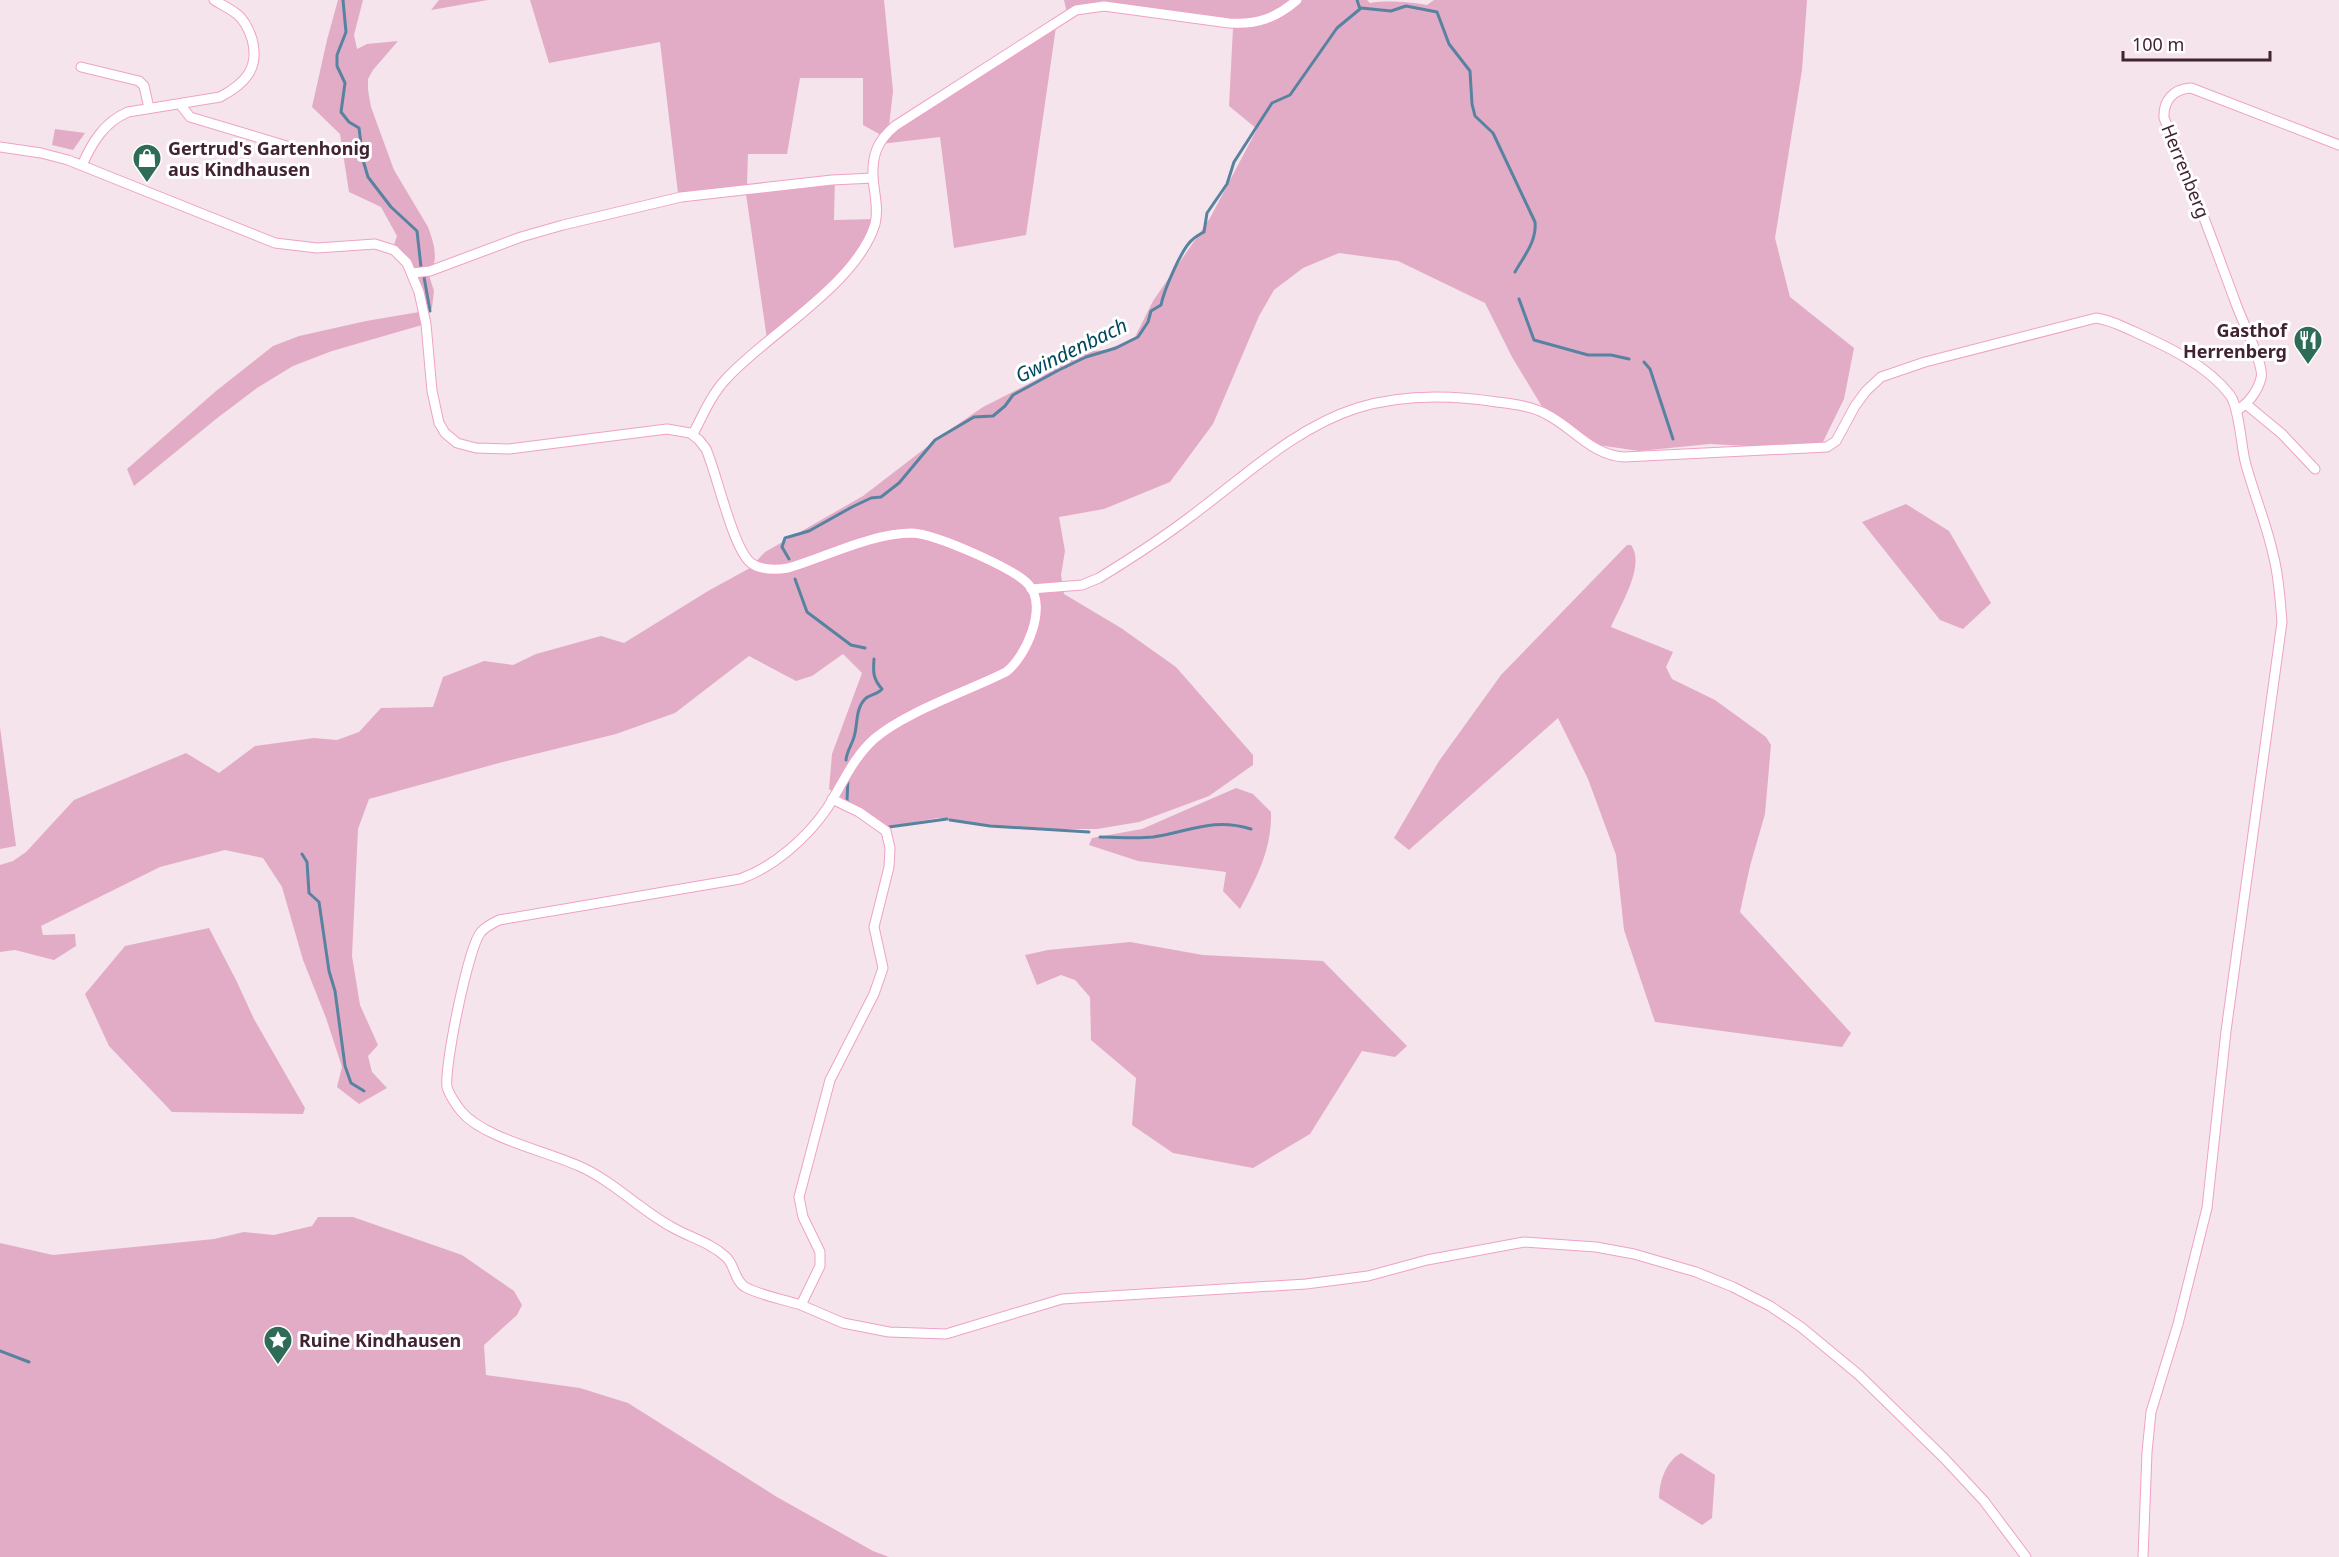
<svg xmlns="http://www.w3.org/2000/svg" width="2339" height="1557" viewBox="0 0 2339 1557" font-family="'Noto Sans',sans-serif">
<style>
.green{fill:#e3acc6}
.lines{fill:none;stroke-linecap:round;stroke-linejoin:round}
.stream{stroke:#5783a0;stroke-width:3}
.minor-casing{stroke:#efa1c7;stroke-width:11}
.minor{stroke:#fff;stroke-width:9}
.labels{text-anchor:middle;dominant-baseline:central;stroke-width:6;stroke-linejoin:round;paint-order:stroke}
.poi-label{font-size:18px;font-weight:bold;fill:#422333;stroke:#fff;text-anchor:start}
.street-label{font-size:18px;fill:#422333;stroke:#fff}
.water-label{font-size:20px;font-style:italic;fill:#03485f;stroke:#fff}
</style>
<rect width="100%" height="100%" fill="#f5e4eb"/>
<g class="green">
<path d="M338,0H363L354,35L357,49L367,44L398,41L373,70L368,79V90L371,107L394,170L428,227C432,238 437,252 434,264L427,269L434,291L432,308L426,311L402,252L394,245L397,236L381,207L349,192L340,134L312,107L327,40Z"/>
<polygon points="439,0 488,0 431,10"/>
<polygon points="530,0 884,0 893,91 889,126 1056,27 1026,235 954,248 940,137 881,144 881,135 863,125 863,78 800,78 787,154 748,154 747,185 835,176 834,220 876,219 859,258 768,346 746,194 679,202 660,42 549,63"/>
<path d="M1064,0H1367L1370,3C1386,0 1410,2 1427,5L1434,0H1807L1802,70L1775,238L1790,297L1854,348L1844,399L1819,450L1710,444L1639,451L1598,445L1573,434L1541,405L1512,357L1485,303L1398,261L1339,253L1303,268L1274,290L1259,316L1213,424L1170,482L1104,509L1059,517L1065,551L1061,575L1064,594L1121,628L1176,667L1253,755V765L1209,796L1139,822L1097,829H1055L987,825L938,818L888,827L829,789L832,754L862,673L843,654L812,676L796,681L749,656L675,713L616,734L499,763L369,799L358,829L352,956L360,1005L378,1045L368,1056L372,1072L387,1088L359,1104L337,1087L342,1067L326,1018L303,960L282,887L263,858L225,850L160,867L41,926L43,935L75,934L76,946L54,960L15,950L0,952V865L13,861L26,852L74,800L186,753L219,773L255,746L314,738L337,740L359,732L381,708L433,707L443,677L484,661L513,665L536,654L601,636L624,643L708,591L750,568L765,552L863,496L945,433L983,407L1040,378L1079,352L1107,350L1135,337L1153,301L1210,218L1257,129L1229,106L1233,28L1105,10L1086,11L1068,18Z"/>
<polygon points="55,129 85,133 73,150 52,145"/>
<polygon points="419,312 422,325 332,351 293,366 257,388 216,419 134,486 127,469 216,391 273,346 299,336 366,321"/>
<polygon points="1906,504 1949,531 1991,603 1963,629 1940,620 1862,522"/>
<path d="M1627,545H1631C1646,565 1620,606 1611,627L1673,652L1666,667L1672,679L1715,700L1766,737L1771,745L1765,814L1750,866L1740,912L1851,1033L1842,1047L1655,1022L1624,930L1616,855L1588,779L1558,718L1409,850L1394,838L1439,761L1501,675Z"/>
<polygon points="0,727 16,846 0,849"/>
<path d="M1236,788L1253,794L1271,812C1272,849 1257,877 1240,909L1223,891L1226,872L1138,861L1089,845L1092,838L1142,829Z"/>
<polygon points="209,928 236,980 254,1019 305,1108 303,1114 172,1112 109,1046 85,994 125,946"/>
<polygon points="1130,942 1203,955 1323,961 1407,1046 1395,1057 1362,1051 1310,1134 1253,1168 1173,1153 1132,1125 1136,1078 1091,1040 1090,997 1075,980 1061,975 1037,985 1025,955 1048,950"/>
<polygon points="318,1217 353,1217 462,1255 514,1291 522,1305 517,1315 484,1345 486,1375 580,1388 628,1403 777,1497 873,1551 889,1557 0,1557 0,1243 53,1255 214,1239 244,1232 274,1235 312,1226"/>
<path d="M1681,1453L1715,1475L1712,1518L1702,1525L1659,1498C1659,1482 1666,1461 1681,1453Z"/>
</g>
<g class="lines">
<g class="stream">
<polyline points="343,0 346,32 337,55 337,66 345,83 341,112 349,122 359,128 363,160 368,177 391,207 417,231 421,267"/>
<path d="M1361,8L1391,11L1406,6L1437,12L1449,44L1470,71L1472,104L1475,116L1493,133L1535,222C1537,241 1524,256 1515,272"/>
<polyline points="424,277 430,311"/>
<polyline points="1519,299 1534,340 1588,355 1611,355 1629,359"/>
<polyline points="1644,362 1650,369 1673,439"/>
<path d="M789,559L782,547L785,538L809,531L852,507L871,498L881,497L899,483L935,440L974,417L993,416L1005,406L1013,395L1057,371L1086,357L1116,348L1138,337L1148,322L1151,311L1161,305C1164,290 1182,248 1192,240C1195,237 1200,234 1204,232L1207,213L1227,184L1234,162L1272,103L1290,95L1337,28L1360,9L1357,0"/>
<polyline points="795,579 807,612 851,645 865,648"/>
<path d="M846,760C847,750 852,745 854,737C858,725 855,709 865,699C870,694 877,695 882,689C873,679 873,672 874,659"/>
<polyline points="848,778 847,801 849,803"/>
<polyline points="950,820 990,826 1089,832"/>
<polyline points="889,827 947,819"/>
<path d="M1100,837C1117,837 1135,839 1153,837C1189,832 1212,817 1251,829"/>
<polyline points="302,854 307,862 309,893 319,902 329,971 335,991 345,1066 351,1083 364,1091"/>
<polyline points="0,1351 29,1362"/>
</g>
<g class="minor-casing">
<g id="minor">
<polyline points="81,67 139,81 144,86 149,108"/>
<polyline points="180,104 190,117 290,147"/>
<path d="M0,147L41,153L68,160L275,243L317,248L375,244L394,250L407,263L419,292L426,324L432,391L439,423L445,433L457,443L476,448L509,449L667,429L690,433L699,440L706,449C717,474 733,549 751,563C762,571 776,570 788,568C826,557 872,533 912,533C935,534 1014,568 1029,585C1048,607 1026,657 1006,672C968,691 905,712 874,739C853,758 843,783 828,807C808,837 774,867 740,879L499,920C493,923 485,927 481,932C468,947 444,1068 447,1087C449,1094 456,1105 461,1111C483,1138 546,1151 579,1166C613,1181 638,1208 670,1226C688,1237 710,1242 726,1257C735,1265 734,1280 745,1287C762,1296 782,1299 801,1305"/>
<path d="M82,165C92,143 104,122 128,112L220,97C245,84 260,68 252,39C249,30 245,21 238,15C231,9 222,5 214,0"/>
<path d="M873,178C872,155 877,141 895,126L1076,10L1104,6L1229,23C1257,25 1276,18 1297,0"/>
<path d="M413,273L430,271L521,237L563,225L681,197L832,180L873,178C874,192 879,209 875,224C857,284 767,334 726,379C711,395 703,415 693,434"/>
<polyline points="2247,405 2282,434 2315,469"/>
<path d="M2237,410C2248,404 2258,391 2261,378C2265,365 2240,317 2235,301C2212,239 2190,178 2164,118C2163,101 2173,89 2191,88L2339,145"/>
<path d="M1031,589L1082,585L1099,578C1130,559 1161,539 1190,517C1243,478 1294,428 1357,408C1402,394 1452,395 1497,402C1513,404 1532,406 1546,414C1574,428 1591,455 1624,457L1827,447L1836,441L1855,406L1866,391L1881,377L1925,362L2096,318C2111,320 2121,326 2135,332C2168,347 2207,365 2230,395C2239,407 2241,444 2245,461C2253,492 2266,522 2273,554C2279,576 2280,599 2282,622L2226,1031L2207,1208L2178,1324L2151,1412L2147,1452L2143,1557"/>
<polyline points="832,799 859,812 886,831 890,848 889,867 874,927 883,968 874,994 830,1080 799,1197 803,1217 820,1252 820,1266 801,1305 843,1323 889,1332 946,1334 1062,1299 1306,1284 1368,1276 1427,1260 1524,1242 1596,1247 1634,1254 1696,1272 1733,1287 1770,1306 1801,1327 1859,1375 1944,1458 1984,1501 2026,1557"/>
</g>
</g>
<use href="#minor" class="minor"/>
</g>
<defs>
<g id="shop-pin" transform="scale(1.5)"><path d="M0 17L-7.5 6A9.5 9.5 0 1 1 7.5 6Z" fill="#2f6c57" stroke="#fff"/><path d="M-5-2.5h2.3a2.7 3.5 0 0 1 5.4 0H5L5.5 6h-11ZM-1.5-2.5h3a1.5 2.3 0 0 0-3 0Z" fill="#fff"/></g>
<g id="restaurant-pin" transform="scale(1.5)"><path d="M0 17L-7.5 6A9.5 9.5 0 1 1 7.5 6Z" fill="#2f6c57" stroke="#fff"/><path d="M-5-6h1v4h1v-4h1v4h1v-4h1v5L-1.5 .5V6h-2V.5L-5-1ZM5-6V6H3V1.5H1.5Q1.5-4 5-6Z" fill="#fff"/></g>
<g id="sight-pin" transform="scale(1.5)"><path d="M0 17L-7.5 6A9.5 9.5 0 1 1 7.5 6Z" fill="#2f6c57" stroke="#fff"/><path d="M0-6L1.8-2.2L6-1.7L2.9 1.2L3.7 5.4L0 3.3L-3.7 5.4L-2.9 1.2L-6-1.7L-1.8-2.2Z" fill="#fff"/></g>
</defs>
<g fill-rule="evenodd">
<use href="#shop-pin" x="147" y="158"/>
<use href="#restaurant-pin" x="2308" y="340"/>
<use href="#sight-pin" x="278" y="1340"/>
</g>
<g class="labels">
<g class="poi-label">
<text x="168" y="148">Gertrud's Gartenhonig<tspan x="168" dy="21">aus Kindhausen</tspan></text>
<text x="2287" y="330" text-anchor="end">Gasthof<tspan x="2287" dy="21">Herrenberg</tspan></text>
<text x="299" y="1340">Ruine Kindhausen</text>
</g>
<g class="street-label">
<text transform="translate(2186 171) rotate(68)">Herrenberg</text>
</g>
<g class="water-label">
<text transform="translate(1071 350) rotate(-26)">Gwindenbach</text>
</g>
</g>
<path d="M2123 51v9h147v-9" fill="none" stroke="#422333" stroke-width="3"/>
<text x="2132" y="51" font-size="18" fill="#422333" stroke="#ffffff" stroke-width="4.5" paint-order="stroke">100 m</text>
</svg>
